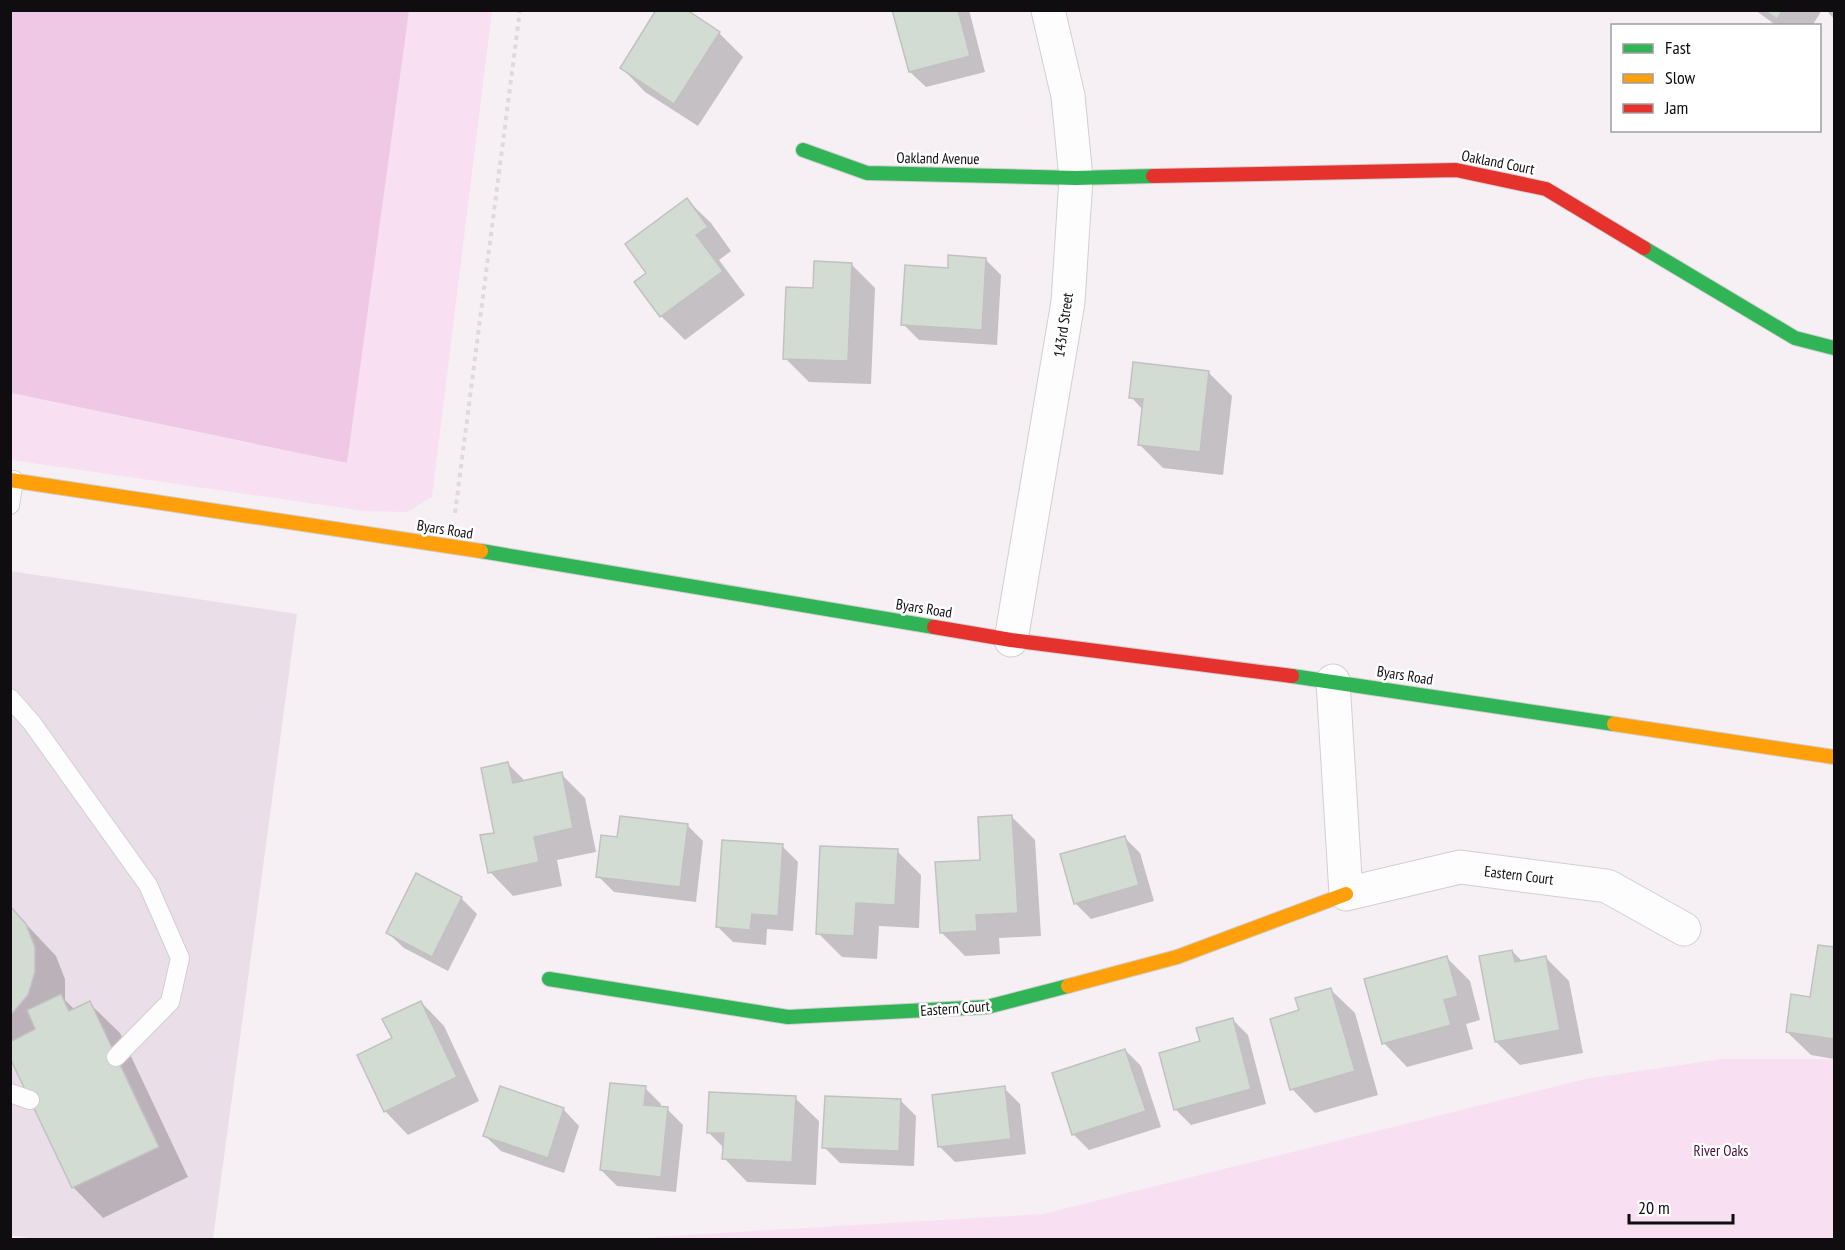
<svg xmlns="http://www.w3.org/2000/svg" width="1845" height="1250" viewBox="0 0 1845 1250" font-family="'PT Sans Narrow',sans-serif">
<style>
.built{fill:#eadfe8}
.green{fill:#f8e0f2}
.forest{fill:#efc8e6}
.shadow{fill:#0003}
.building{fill:#d2dcd3;stroke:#c2c1c2;stroke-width:1.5}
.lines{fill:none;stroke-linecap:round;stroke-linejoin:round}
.lane-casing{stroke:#d2ced1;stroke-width:20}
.street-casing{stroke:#d2ced1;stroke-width:35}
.fast-casing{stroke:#d2ced1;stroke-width:16}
.slow-casing{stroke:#d2ced1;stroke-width:16}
.jam-casing{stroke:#d2ced1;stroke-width:16}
.path{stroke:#dcdadc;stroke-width:4;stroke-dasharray:4.5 4.5;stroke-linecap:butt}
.lane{stroke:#fefdfe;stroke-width:18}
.street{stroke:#fefdfe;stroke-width:33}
.fast{stroke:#30b455;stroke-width:14}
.slow{stroke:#ff9f0a;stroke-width:14}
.jam{stroke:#e5322d;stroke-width:14}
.labels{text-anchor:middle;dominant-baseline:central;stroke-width:5;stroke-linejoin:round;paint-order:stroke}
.street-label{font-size:15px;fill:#100d10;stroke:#fff}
.park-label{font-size:15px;fill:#470c3d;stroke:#fff}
</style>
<rect width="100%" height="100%" fill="#f6f0f5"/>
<polygon class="built" points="10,571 297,614 213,1239 41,1240 11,1235"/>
<g class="green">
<polygon points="409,11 492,11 432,497 407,512 364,511 11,460 11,393 346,463"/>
<polygon points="1721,1059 1834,1059 1834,1239 619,1239 1043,1214 1585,1079"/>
</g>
<polygon class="forest" points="11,10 409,11 347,463 11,393"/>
<g class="shadow">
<polygon points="893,10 969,10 985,72 926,87 910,72"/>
<polygon points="1755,10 1822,10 1812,26 1777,26"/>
<polygon points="1826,10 1834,10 1834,19"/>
<polygon points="719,33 743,57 698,126 645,92 622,68"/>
<polygon points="687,200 711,223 731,251 719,260 745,295 685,340 661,316 636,282 648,273"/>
<polygon points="985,259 1001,275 997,345 919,340 903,324 949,270"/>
<polygon points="851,264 875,288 871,384 809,382 785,358 815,289"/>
<polygon points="1208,372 1232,396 1223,475 1163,468 1139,444 1143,410 1131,397"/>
<polygon points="508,764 526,782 561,774 585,798 596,852 557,860 562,886 513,896 490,872"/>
<polygon points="1011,816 1035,840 1041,936 999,938 1000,954 965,956 941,932 981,861"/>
<polygon points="687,825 703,841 696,902 614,892 598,876 619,839"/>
<polygon points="1124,837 1140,853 1154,901 1091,919 1075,903"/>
<polygon points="782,846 798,862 793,931 767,929 766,945 733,942 717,926"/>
<polygon points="897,851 921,875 919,928 879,926 877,959 842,957 818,933"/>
<polygon points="461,898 477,914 448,971 404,948 388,933"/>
<polygon points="10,907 56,956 65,979 65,1000 75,1010 89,1003 120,1033 188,1177 103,1218 73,1187 13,1060 10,1061"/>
<polygon points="1819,946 1834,949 1834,1059 1811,1055 1787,1032 1811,999"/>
<polygon points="1512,951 1523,962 1546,958 1569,981 1583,1053 1520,1065 1496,1042"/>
<polygon points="1447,958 1470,981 1480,1020 1466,1024 1473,1049 1407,1067 1384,1043"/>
<polygon points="1331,990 1355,1013 1378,1095 1315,1113 1292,1089 1301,1011"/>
<polygon points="421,1002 444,1026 479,1101 408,1135 385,1111 394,1039"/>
<polygon points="1232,1019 1248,1035 1266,1104 1191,1125 1175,1109 1202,1042"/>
<polygon points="1125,1050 1141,1066 1161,1127 1089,1150 1073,1134"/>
<polygon points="501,1088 564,1110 579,1126 564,1173 501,1151 485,1136"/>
<polygon points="645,1088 661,1104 660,1108 667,1109 683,1125 676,1192 617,1186 601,1170"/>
<polygon points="1004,1088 1020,1104 1026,1154 955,1162 939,1146"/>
<polygon points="795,1098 819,1121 816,1185 747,1182 724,1158 724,1148 708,1132"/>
<polygon points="900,1100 916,1116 914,1166 840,1163 824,1147"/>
</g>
<g class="building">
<polygon points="656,10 687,10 720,32 674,104 620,68"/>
<polygon points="892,10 958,10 970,56 909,72"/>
<polygon points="1764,10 1783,10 1777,19"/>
<polygon points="687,198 708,227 696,235 723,271 660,317 634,282 646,273 625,244"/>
<polygon points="948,255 986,258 982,330 901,325 905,265 948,268"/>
<polygon points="814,261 852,263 848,361 783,359 786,287 813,288"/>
<polygon points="1133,362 1209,371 1200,452 1138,445 1143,399 1129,398"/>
<polygon points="508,762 513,783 562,772 573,828 534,837 539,862 488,873 480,835 494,833 481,768"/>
<polygon points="1012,815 1018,913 976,915 977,931 940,933 935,862 980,860 978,817"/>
<polygon points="620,816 688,824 680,887 596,877 601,835 617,837"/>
<polygon points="1125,836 1139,885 1074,904 1060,854"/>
<polygon points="722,840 783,844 778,916 752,914 750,930 716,927"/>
<polygon points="820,846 898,849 895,905 856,903 854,936 816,934"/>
<polygon points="416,873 462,897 432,957 386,933"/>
<polygon points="10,906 26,924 35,947 35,972 28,995 10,1016"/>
<polygon points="1818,945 1834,947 1834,1039 1786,1032 1791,994 1810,997"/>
<polygon points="1512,950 1515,962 1546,956 1560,1030 1495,1042 1479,956"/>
<polygon points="1447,956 1458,996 1444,1000 1451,1025 1382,1044 1364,979"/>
<polygon points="1331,988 1355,1071 1290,1090 1270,1019 1299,1010 1295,998"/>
<polygon points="61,994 69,1011 90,1001 159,1147 72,1188 10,1058 10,1042 35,1029 27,1010"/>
<polygon points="421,1001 457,1077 384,1112 357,1055 392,1038 382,1019"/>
<polygon points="1233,1018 1251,1089 1174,1110 1159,1053 1200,1041 1196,1028"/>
<polygon points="1125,1049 1146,1111 1072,1135 1052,1073"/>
<polygon points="610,1083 646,1086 644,1105 668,1107 661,1177 600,1170"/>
<polygon points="500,1086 564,1108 548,1158 483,1136"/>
<polygon points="1005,1086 1011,1139 938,1147 932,1095"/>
<polygon points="709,1092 796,1096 792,1162 722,1159 724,1133 707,1133"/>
<polygon points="825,1096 901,1099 899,1151 822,1148"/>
</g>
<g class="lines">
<g class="lane-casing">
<g id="lane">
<polyline points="10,505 14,480"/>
<polyline points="10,698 32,723 148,885 180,958 170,1002 116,1057"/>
<polyline points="10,1093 30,1100"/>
</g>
</g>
<g class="street-casing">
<g id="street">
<polyline points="1011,640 1068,302 1076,178 1068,96 1048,10"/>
<polyline points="1333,681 1346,894 1460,867 1607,886 1684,929"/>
</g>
</g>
<g class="fast-casing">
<g id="fast">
<polyline points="803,150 867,173 1076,178 1153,176"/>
<polyline points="1644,248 1795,338 1834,348"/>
<polyline points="481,551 934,627"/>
<polyline points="1292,676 1614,724"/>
<polyline points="549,979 788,1017 987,1007 1068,986"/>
</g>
</g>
<g class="slow-casing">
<g id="slow">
<polyline points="10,480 481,551"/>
<polyline points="1614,724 1834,757"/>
<polyline points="1068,986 1177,957 1346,894"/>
</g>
</g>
<g class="jam-casing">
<g id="jam">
<polyline points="1153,176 1456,170 1546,189 1644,248"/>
<polyline points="934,627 1011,640 1292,676"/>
</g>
</g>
<polyline class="path" points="455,513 520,10"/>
<use href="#lane" class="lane"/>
<use href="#street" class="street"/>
<use href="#fast" class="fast"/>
<use href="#slow" class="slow"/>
<use href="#jam" class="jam"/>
</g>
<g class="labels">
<g class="street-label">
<text transform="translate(938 158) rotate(1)">Oakland Avenue</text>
<text transform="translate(1498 162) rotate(11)">Oakland Court</text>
<text transform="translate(1063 325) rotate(-82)">143rd Street</text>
<text transform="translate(445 529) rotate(9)">Byars Road</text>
<text transform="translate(924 608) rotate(9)">Byars Road</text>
<text transform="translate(1405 675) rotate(9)">Byars Road</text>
<text transform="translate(1519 875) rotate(7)">Eastern Court</text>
<text transform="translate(955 1008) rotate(-4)">Eastern Court</text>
</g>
<g class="park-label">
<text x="1721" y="1150">River Oaks</text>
</g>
</g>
<rect width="1845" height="1250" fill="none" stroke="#100d10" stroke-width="24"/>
<rect x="1611" y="24" width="210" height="108" fill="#ffffff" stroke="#9f9e9f" stroke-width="1.5"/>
<rect x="1623" y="44" width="30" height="9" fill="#30b455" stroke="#9f9e9f" stroke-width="1.5"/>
<text x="1665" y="54" font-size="18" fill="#100d10">Fast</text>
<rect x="1623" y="74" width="30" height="9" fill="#ff9f0a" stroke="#9f9e9f" stroke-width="1.5"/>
<text x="1665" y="84" font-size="18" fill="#100d10">Slow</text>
<rect x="1623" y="104" width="30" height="9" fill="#e5322d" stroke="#9f9e9f" stroke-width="1.5"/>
<text x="1665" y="114" font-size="18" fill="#100d10">Jam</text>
<path d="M1629 1214v9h104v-9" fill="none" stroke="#100d10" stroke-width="3"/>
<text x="1638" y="1214" font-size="18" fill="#100d10" stroke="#ffffff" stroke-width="4.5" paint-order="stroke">20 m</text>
</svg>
